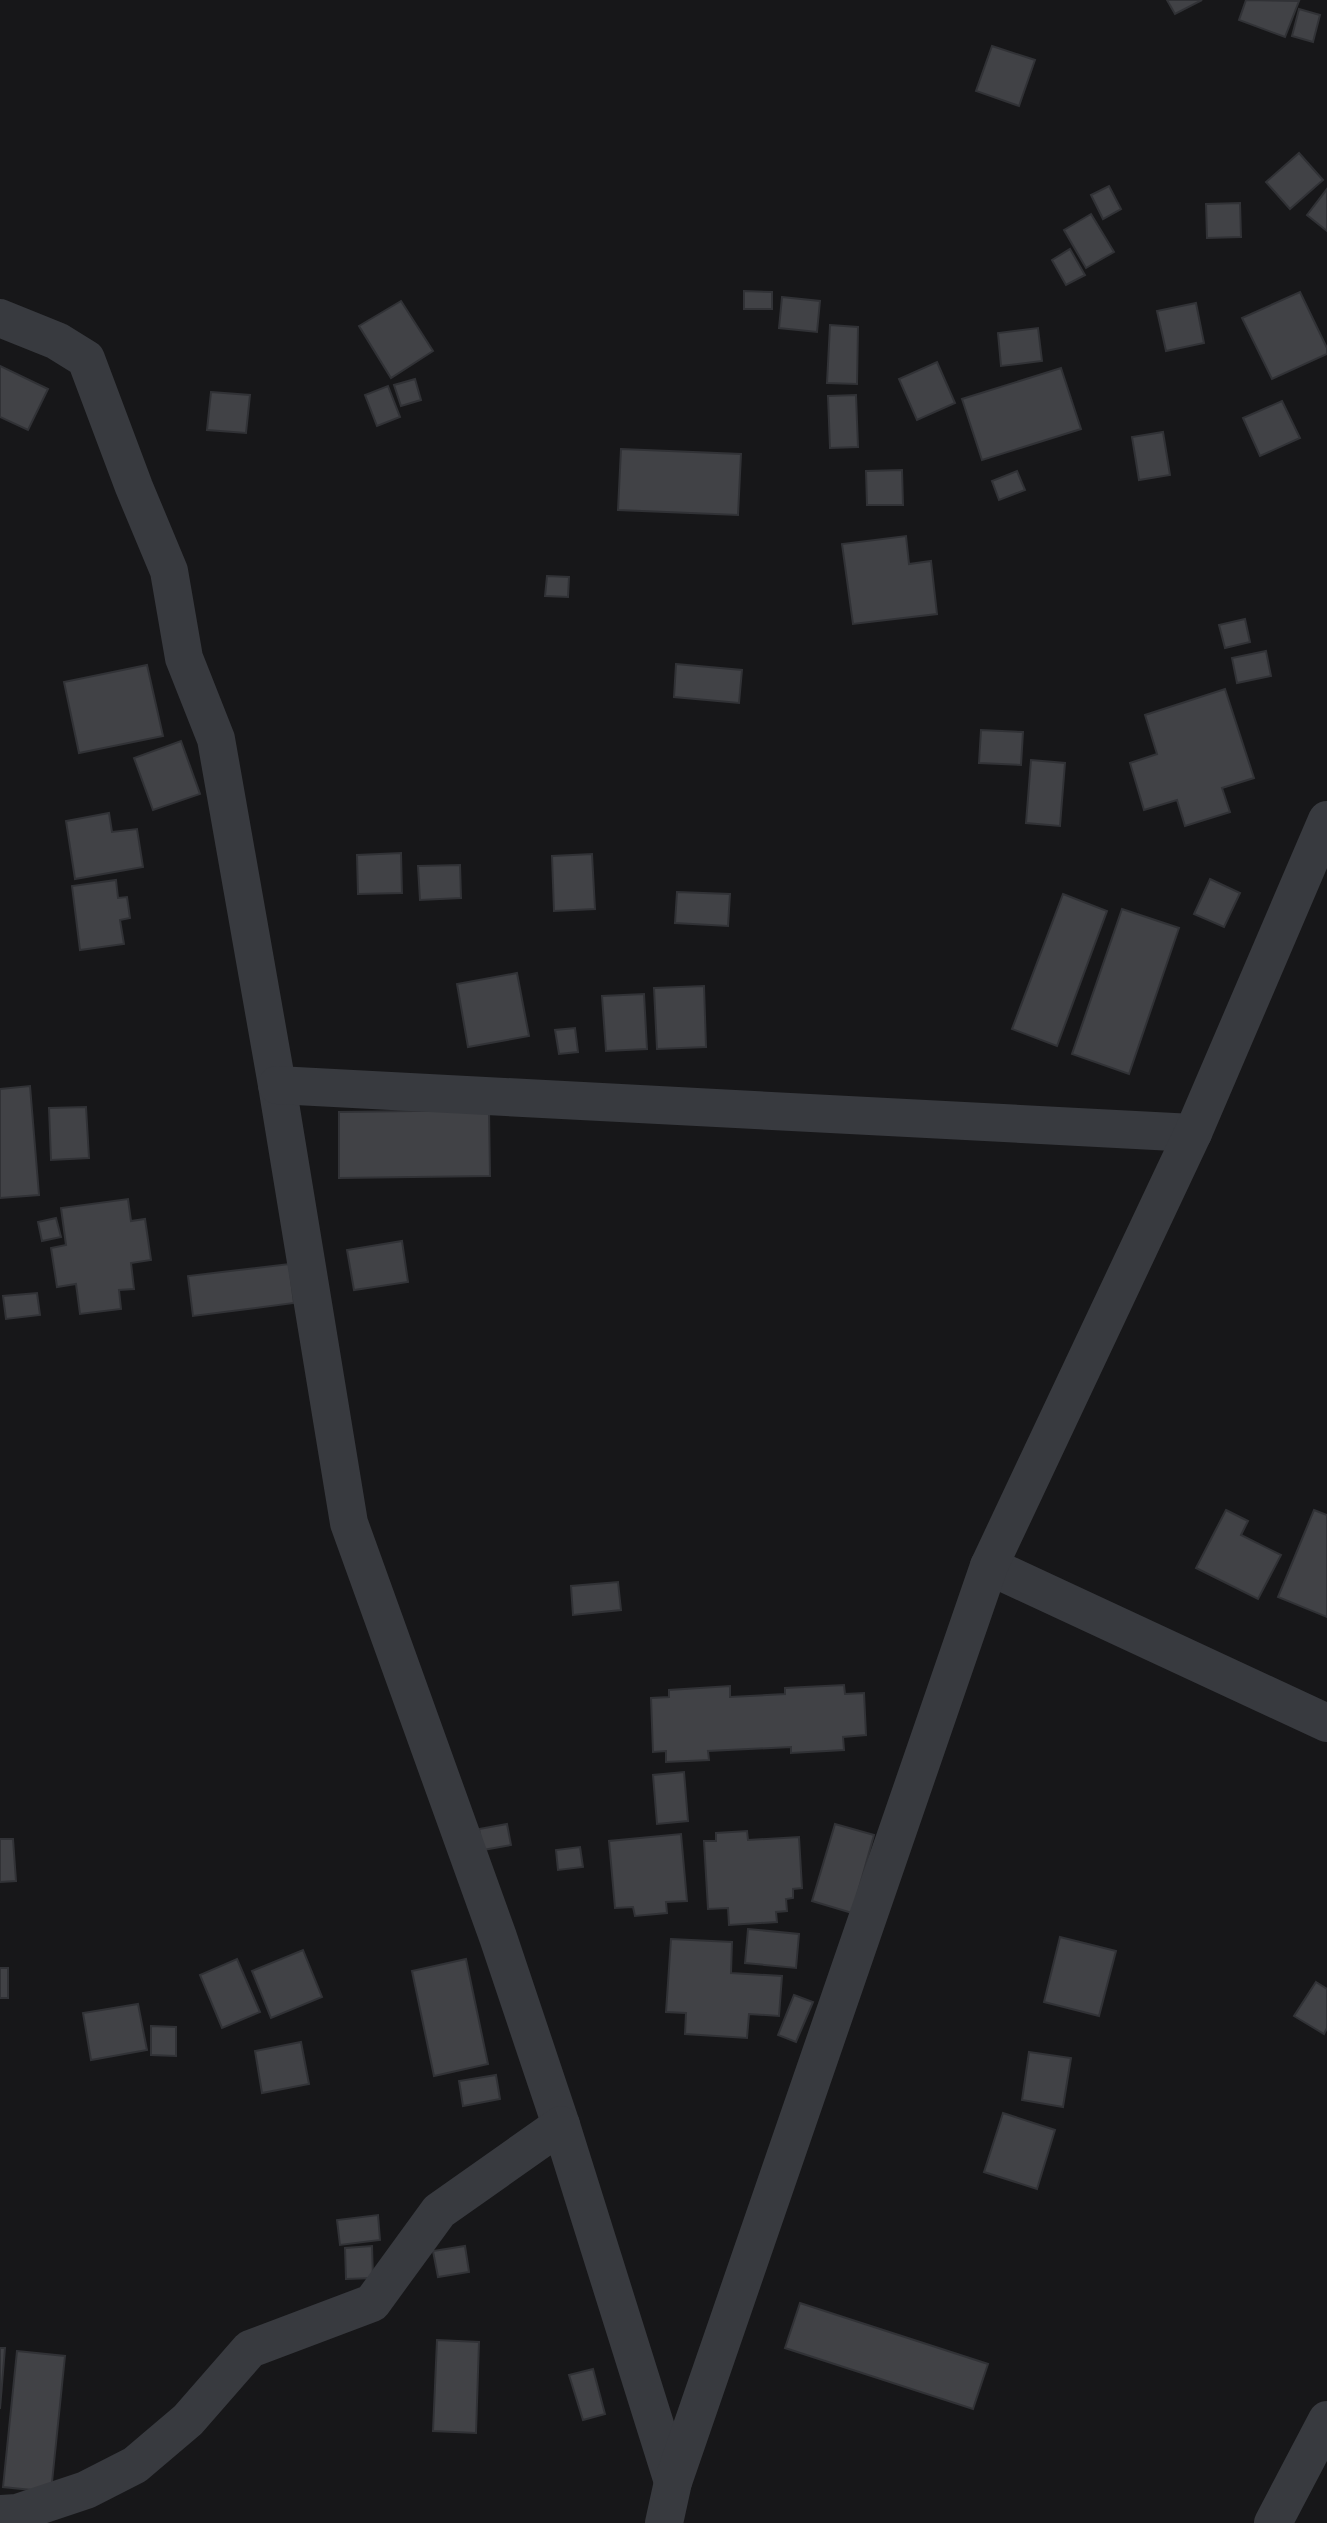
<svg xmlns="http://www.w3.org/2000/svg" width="1327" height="2523" viewBox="0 0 1327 2523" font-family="'Public Sans',sans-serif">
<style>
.building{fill:#414246;stroke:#313236;stroke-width:2}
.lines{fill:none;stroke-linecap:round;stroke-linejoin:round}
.minor{stroke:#383a3f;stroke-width:38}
</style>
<rect width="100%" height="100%" fill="#171719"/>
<g class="building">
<polygon points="1167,0 1202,0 1175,14"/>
<polygon points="1246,0 1299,1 1285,37 1239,20"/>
<polygon points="1299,9 1320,15 1313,42 1292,36"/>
<polygon points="992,46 1035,60 1019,106 976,91"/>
<polygon points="1299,153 1323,180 1290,209 1266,182"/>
<polygon points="1109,186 1121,209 1103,219 1091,195"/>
<polygon points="1327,189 1327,231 1307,215"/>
<polygon points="1240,203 1241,237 1207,238 1206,204"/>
<polygon points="1091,214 1114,252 1086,268 1064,230"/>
<polygon points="1070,249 1085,275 1066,285 1052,260"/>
<polygon points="744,291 772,292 772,309 744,309"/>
<polygon points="1300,292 1327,348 1327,354 1272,379 1242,318"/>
<polygon points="782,297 820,301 817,332 779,328"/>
<polygon points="401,301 433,351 391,378 359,326"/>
<polygon points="1196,303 1204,343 1166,351 1157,311"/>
<polygon points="830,325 858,327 857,384 827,383"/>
<polygon points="1038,328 1042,361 1001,366 998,333"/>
<polygon points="937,362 955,403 917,420 899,379"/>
<polygon points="0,366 48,389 28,430 0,417"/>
<polygon points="1061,368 1081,429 982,460 962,399"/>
<polygon points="415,379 421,400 401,406 394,385"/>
<polygon points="388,386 400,417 377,426 365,395"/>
<polygon points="211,392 250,395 246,433 207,430"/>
<polygon points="856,395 858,447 830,448 828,396"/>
<polygon points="1282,401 1300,438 1260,456 1243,418"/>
<polygon points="1163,432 1170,475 1139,480 1132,437"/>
<polygon points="621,449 741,454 738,515 618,510"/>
<polygon points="902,470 903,505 867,505 866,471"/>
<polygon points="1017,471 1025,490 999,500 992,481"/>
<polygon points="906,536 909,564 931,561 937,614 853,624 842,544"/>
<polygon points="547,576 569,577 568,597 545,596"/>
<polygon points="1245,619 1250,642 1225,648 1219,625"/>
<polygon points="1266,651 1271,676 1237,683 1232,658"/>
<polygon points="676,664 742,670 739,703 674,697"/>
<polygon points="147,665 163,736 79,753 64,682"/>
<polygon points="1225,689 1254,778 1222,788 1230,812 1185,826 1177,800 1144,810 1130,763 1157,754 1145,715"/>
<polygon points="981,730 1023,732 1021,765 979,763"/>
<polygon points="181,741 200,794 153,810 134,758"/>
<polygon points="1031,760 1065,763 1060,826 1026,823"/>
<polygon points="109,813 112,832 137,829 143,867 75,879 66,821"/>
<polygon points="401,853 402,893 358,894 357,855"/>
<polygon points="592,854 595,909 554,911 552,856"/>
<polygon points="460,865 461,898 420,900 418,866"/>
<polygon points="1210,879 1240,893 1224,927 1194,914"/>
<polygon points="116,880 118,898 127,897 130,918 120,920 124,944 80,950 72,886"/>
<polygon points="677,892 730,894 728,926 675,923"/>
<polygon points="1063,894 1107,911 1057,1046 1012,1029"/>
<polygon points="1122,909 1179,928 1129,1074 1072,1054"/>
<polygon points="517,973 529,1036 468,1047 457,984"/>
<polygon points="704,986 706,1047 657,1049 654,988"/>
<polygon points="644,994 647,1049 606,1051 602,996"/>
<polygon points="575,1028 578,1052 559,1054 555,1030"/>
<polygon points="30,1086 39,1195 0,1198 0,1089"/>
<polygon points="86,1107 89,1158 51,1160 49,1108"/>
<polygon points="489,1110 490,1176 339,1178 339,1112"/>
<polygon points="128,1199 131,1221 145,1219 151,1260 131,1263 134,1289 119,1290 121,1309 80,1314 76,1284 57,1287 51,1248 66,1245 61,1208"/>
<polygon points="56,1218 61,1237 42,1241 38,1222"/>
<polygon points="402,1241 408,1282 354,1290 347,1250"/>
<polygon points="289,1264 294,1303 193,1316 188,1276"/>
<polygon points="37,1293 40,1315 6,1319 3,1296"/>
<polygon points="1226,1510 1248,1521 1241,1535 1281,1555 1258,1599 1196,1568"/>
<polygon points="1314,1510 1327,1515 1327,1617 1278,1597"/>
<polygon points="618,1582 621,1610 573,1615 571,1586"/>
<polygon points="844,1685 845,1694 864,1693 866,1735 843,1737 844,1750 791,1753 791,1747 708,1751 709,1760 666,1762 666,1751 653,1752 651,1698 669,1697 669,1690 730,1686 730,1697 785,1694 785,1688"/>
<polygon points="684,1772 688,1821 657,1824 653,1775"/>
<polygon points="507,1824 511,1845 483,1850 479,1829"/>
<polygon points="835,1824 874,1835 852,1913 812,1901"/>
<polygon points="747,1831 748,1840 799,1837 802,1888 793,1889 793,1898 786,1899 787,1911 776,1912 777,1922 729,1925 728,1908 708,1909 704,1841 716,1841 716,1833"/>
<polygon points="681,1834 687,1901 666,1902 667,1913 635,1916 633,1907 615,1908 609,1841"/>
<polygon points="0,1839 13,1839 16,1881 0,1882"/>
<polygon points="580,1847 583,1867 558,1870 556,1850"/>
<polygon points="748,1929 799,1934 796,1968 745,1963"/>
<polygon points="1060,1937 1116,1951 1099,2016 1044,2002"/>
<polygon points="671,1939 732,1942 731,1973 782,1976 779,2016 749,2014 747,2038 685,2034 686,2013 666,2012"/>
<polygon points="303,1950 322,1997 271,2018 252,1971"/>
<polygon points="237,1959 260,2012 222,2028 200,1975"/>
<polygon points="466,1959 488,2064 434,2076 412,1971"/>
<rect x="0" y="1968" width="8" height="30"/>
<polygon points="1316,1982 1327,1989 1327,2028 1324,2034 1294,2016"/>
<polygon points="794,1995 813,2002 796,2042 778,2035"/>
<polygon points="138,2004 147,2050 91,2060 83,2013"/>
<polygon points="151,2026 176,2027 176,2056 151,2055"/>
<polygon points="301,2042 309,2084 262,2093 255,2051"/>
<polygon points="1029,2052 1071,2058 1063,2107 1022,2100"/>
<polygon points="496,2075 500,2099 463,2106 459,2081"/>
<polygon points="1003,2113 1055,2130 1037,2189 984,2172"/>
<polygon points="378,2215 380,2240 340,2245 337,2220"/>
<polygon points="372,2246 373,2278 346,2279 345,2248"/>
<polygon points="465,2246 469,2272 438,2277 433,2251"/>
<polygon points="800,2303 988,2364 973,2409 785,2348"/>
<polygon points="437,2340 479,2342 476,2433 433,2431"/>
<polygon points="0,2348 5,2348 0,2409"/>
<polygon points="17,2351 65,2356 51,2492 3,2487"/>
<polygon points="593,2369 605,2414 583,2420 569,2375"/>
</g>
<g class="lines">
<g class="minor">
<polyline points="0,318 57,341 86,359 134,487 169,571 184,658 216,739 277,1085 349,1523 498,1937 561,2125"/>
<polyline points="277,1085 1193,1133"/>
<polyline points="989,1566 1327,1723"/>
<polyline points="0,2514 17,2513 86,2490 135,2465 188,2420 250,2349 372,2303 439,2211 561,2125 673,2482"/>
<polyline points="664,2523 673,2482 989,1566 1193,1133 1327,820"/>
<polyline points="1273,2523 1327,2420"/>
</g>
</g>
</svg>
